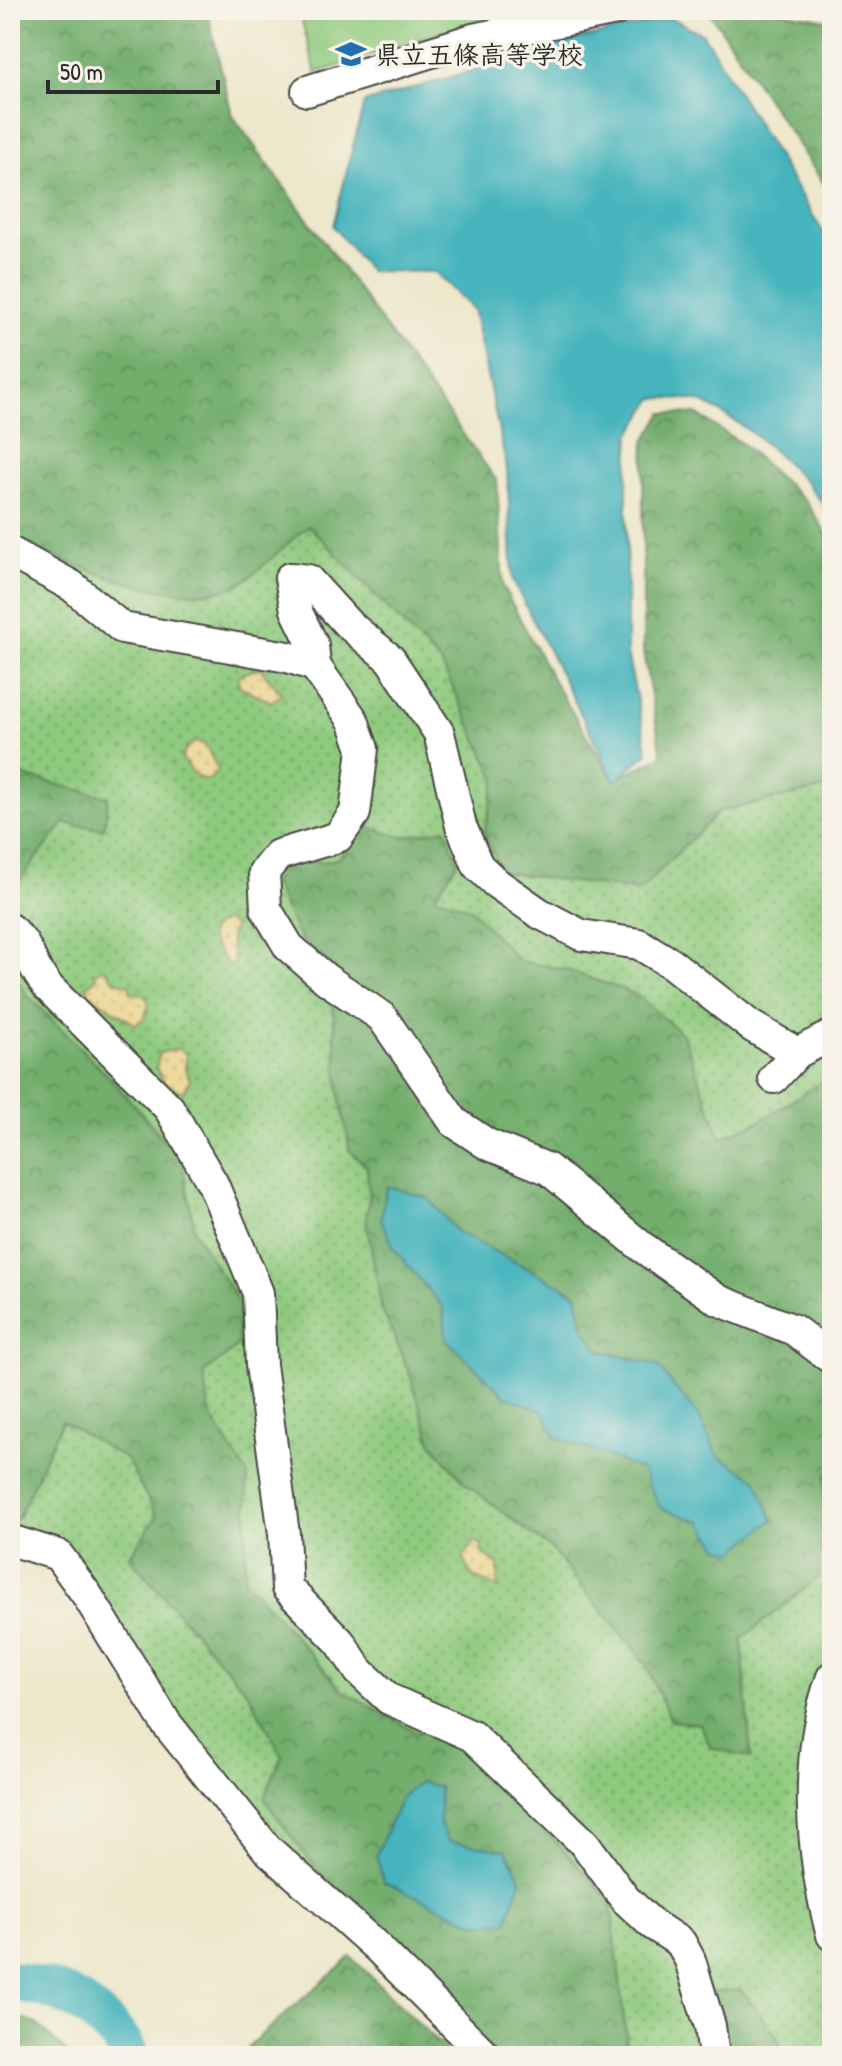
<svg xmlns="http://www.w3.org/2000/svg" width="842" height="2066" viewBox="0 0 842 2066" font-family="'Patrick Hand','Klee One',sans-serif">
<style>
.grass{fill:url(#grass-dots);stroke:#5d7a54;stroke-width:2}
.forest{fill:url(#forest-crowns);stroke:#4f6c4c;stroke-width:2}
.sand{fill:url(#sand-dots);stroke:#8c8264;stroke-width:2}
.park{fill:#8fca7e;stroke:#5d7a54;stroke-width:2}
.water{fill:#45b4bd;stroke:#387074;stroke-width:2}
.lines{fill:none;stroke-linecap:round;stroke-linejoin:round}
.river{stroke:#45b4bd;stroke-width:40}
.minor-casing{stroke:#484743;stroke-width:34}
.minor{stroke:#fff;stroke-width:30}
.labels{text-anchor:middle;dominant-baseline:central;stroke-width:7;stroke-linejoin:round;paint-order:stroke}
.poi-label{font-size:26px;font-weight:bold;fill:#2b2b2b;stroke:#f7f3e8;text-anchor:start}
</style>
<defs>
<pattern id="grass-dots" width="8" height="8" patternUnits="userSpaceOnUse" patternTransform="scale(2)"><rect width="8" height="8" fill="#8fca7e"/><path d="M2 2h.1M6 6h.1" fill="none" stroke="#75a467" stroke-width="1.8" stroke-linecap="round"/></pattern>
<pattern id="forest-crowns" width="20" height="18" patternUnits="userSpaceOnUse" patternTransform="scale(2)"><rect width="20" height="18" fill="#73ae6d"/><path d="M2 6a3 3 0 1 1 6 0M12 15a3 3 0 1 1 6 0" fill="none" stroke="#5f8e5a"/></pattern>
<pattern id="sand-dots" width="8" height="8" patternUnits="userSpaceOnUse" patternTransform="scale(2)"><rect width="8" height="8" fill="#eeda9e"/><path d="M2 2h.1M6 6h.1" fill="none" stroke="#cb8" stroke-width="1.8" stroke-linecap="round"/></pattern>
</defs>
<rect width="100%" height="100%" fill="#f7f3e8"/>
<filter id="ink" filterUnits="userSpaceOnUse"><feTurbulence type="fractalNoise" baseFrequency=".0125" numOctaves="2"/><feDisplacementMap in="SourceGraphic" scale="16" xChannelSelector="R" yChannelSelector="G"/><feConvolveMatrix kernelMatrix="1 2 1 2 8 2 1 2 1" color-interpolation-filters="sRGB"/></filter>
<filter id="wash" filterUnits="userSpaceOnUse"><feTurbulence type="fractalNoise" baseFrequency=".006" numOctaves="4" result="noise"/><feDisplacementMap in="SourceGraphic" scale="32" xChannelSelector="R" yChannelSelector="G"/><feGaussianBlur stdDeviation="1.8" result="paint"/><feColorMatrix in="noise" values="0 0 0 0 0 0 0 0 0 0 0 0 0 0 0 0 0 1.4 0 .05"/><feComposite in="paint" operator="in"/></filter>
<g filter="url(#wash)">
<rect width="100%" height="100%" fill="#ede7cb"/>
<polygon class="grass" points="10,389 376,491 599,825 832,723 832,2056 474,2056 238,1797 135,1662 66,1559 10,1532"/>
<g class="forest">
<path d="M10,10H207L232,115L497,481L503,587L555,684L614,780L662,756L643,652V491L645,441L663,413L696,414L744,445L807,503L832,542V787L720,811L639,891L502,872L484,833L496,779L441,663L309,526C290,539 251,581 233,587C168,609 68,563 10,536Z"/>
<polygon points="708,10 773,10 832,21 832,196"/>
<polygon points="10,769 28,777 108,797 104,829 64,823 10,893"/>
<path d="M363,826L402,837L446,829L458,862L435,896L470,908L519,961L567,970L635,994L683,1035L721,1138L760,1121L832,1075V1474H826L819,1577L742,1639L751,1758L711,1748L700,1724L671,1721L645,1663L551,1549L465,1483L432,1444L408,1369L382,1310L366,1219L369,1201L367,1167L350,1151L339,1092L333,1006L341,975L300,938L273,883L283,867C333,851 330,881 363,826Z"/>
<path d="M10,965L25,993L112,1080L182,1160L195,1233L239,1303L238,1346L204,1373L210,1415L248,1475L245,1580L343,1691L418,1733L427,1725L460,1740L486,1779L547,1832L611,1901L628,2056H495C413,1974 329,1895 264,1798L282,1755L248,1693L129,1557L157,1516L127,1460L62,1421L18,1518L10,1522Z"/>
<polygon points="351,1957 452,2056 243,2056 252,2043"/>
<polygon points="741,1990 776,2035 784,2056 730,2056 710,1992"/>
<polygon points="10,2014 37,2024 71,2056 10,2056"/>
</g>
<g class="sand">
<polygon points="260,668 282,694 271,702 239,686 239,675"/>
<polygon points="195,742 205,744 218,770 209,780 197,777 182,759 186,748"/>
<polygon points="225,920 234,927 230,938 234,965 227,964 209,937 210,930"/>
<polygon points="105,969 115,981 130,985 130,992 145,996 149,1003 144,1019 135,1024 89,994 87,986 97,978 95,973"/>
<polygon points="179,1049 186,1054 185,1070 190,1079 184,1092 165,1084 156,1068 160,1053"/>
<polygon points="475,1541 482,1545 481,1552 498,1565 498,1588 472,1576 463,1557"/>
</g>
<polygon class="park" points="299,10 534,10 476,21 316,73"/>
<g class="water">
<path d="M671,18L703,34L832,247V517C803,472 752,426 703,403C690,397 668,399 654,398L630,435L627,488V653L648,753L615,781L513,581L507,469L473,309L435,272L369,271L333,226L364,103L582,38Z"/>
<polygon points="387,1186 428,1198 457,1232 577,1294 584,1328 600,1351 657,1365 700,1418 717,1455 757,1480 773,1520 734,1552 719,1547 701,1522 660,1508 642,1470 556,1437 543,1411 505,1396 447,1340 442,1306 394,1249 381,1219"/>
<polygon points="421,1782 439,1787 440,1825 448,1841 506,1850 521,1879 507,1922 477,1924 384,1882 376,1855 402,1796"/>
</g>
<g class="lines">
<path class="river" d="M10,1980C29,1985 54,1988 71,1998C90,2007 123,2036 129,2056"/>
</g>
</g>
<g filter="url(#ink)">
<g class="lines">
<g class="minor-casing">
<g id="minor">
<polyline points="307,91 473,39 616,10"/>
<polyline points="10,552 72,586 122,628 288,657 315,666 353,720 363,749 355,813 338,837 278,855 264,872 266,909 289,947 326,979 382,1017 454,1122 487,1144 548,1169 642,1247 718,1300 794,1330 832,1359"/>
<polyline points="315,666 313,645 296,610 290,578 308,580 347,623 390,659 439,733 461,826 478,866 496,883 539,913 581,935 639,944 672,964 751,1026 797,1053"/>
<path d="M10,929C33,949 28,964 48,987L169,1108L213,1184L258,1293L261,1365L284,1534L287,1588L340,1642L359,1671L389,1699L472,1736L585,1844L625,1899L652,1924L681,1943L690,1960L710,2026L714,2056"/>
<polyline points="774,1078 797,1053 832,1035"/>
<polyline points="10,1540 58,1555 87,1595 166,1723 267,1849 377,1947 486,2056"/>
<path d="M832,1677C803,1757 810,1854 832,1935"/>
</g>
</g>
<use href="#minor" class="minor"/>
</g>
</g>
<defs>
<g id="school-bare" transform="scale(2.4)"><path d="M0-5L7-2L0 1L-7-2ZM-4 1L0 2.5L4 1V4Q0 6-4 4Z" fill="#1f6fb2" stroke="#f7f3e8" stroke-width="2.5" paint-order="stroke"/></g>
</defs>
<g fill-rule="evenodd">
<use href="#school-bare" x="351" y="54"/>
</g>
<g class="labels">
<g class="poi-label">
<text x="375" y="54">県立五條高等学校</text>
</g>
</g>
<rect width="842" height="2066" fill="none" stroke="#f7f3e8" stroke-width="40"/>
<path d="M48 80v12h170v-12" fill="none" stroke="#2b2b2b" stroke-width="4"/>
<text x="60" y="80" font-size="24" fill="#2b2b2b" stroke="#f7f3e8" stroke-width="6" paint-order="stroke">50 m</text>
</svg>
